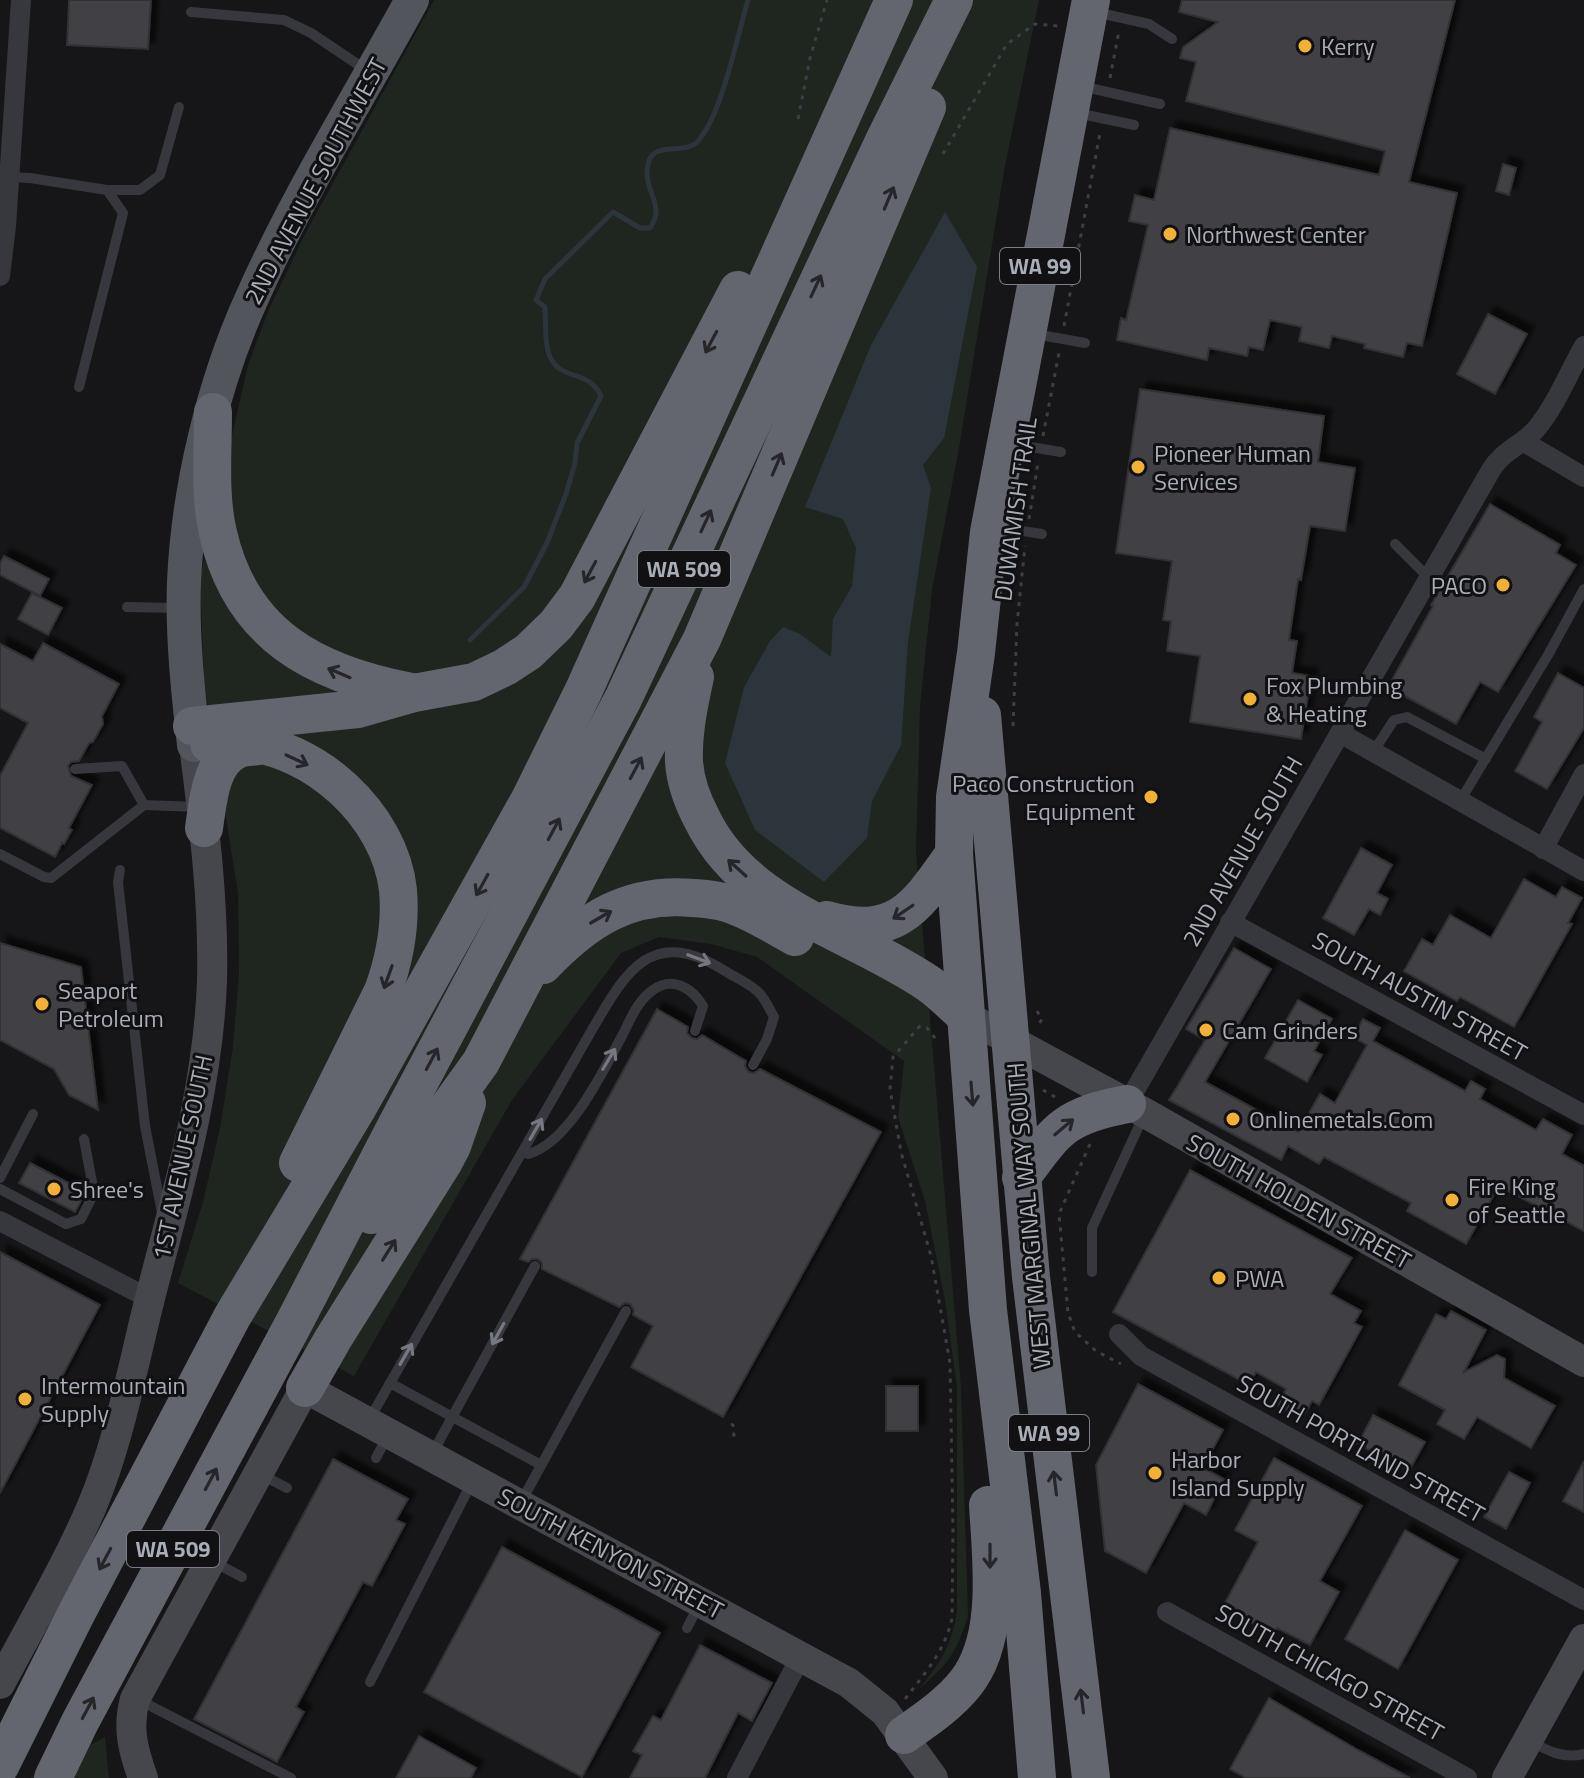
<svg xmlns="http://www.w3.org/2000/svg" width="1584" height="1778" viewBox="0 0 1584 1778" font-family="'Titillium Web',sans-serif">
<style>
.green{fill:#1e261f}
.water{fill:#2c353c}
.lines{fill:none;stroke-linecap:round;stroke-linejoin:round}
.stream{stroke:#2c353c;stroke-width:5}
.building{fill:#404145;stroke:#303034;stroke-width:2;filter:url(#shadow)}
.path{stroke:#3d3f44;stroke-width:3;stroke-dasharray:4 6;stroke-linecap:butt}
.lane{stroke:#37383d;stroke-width:10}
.street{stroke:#37383d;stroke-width:20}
.secondary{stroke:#45474d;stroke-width:30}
.primary{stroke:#53555c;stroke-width:34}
.highway{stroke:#63666e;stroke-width:38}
.oneway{stroke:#26262a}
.oneway2{stroke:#757881}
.poi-dot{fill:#f2b134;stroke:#111113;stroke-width:3}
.labels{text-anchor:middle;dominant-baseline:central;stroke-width:6;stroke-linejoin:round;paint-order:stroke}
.shield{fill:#111113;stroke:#7b7e86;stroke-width:2}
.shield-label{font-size:22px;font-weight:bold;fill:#a8adb8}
.poi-label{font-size:24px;fill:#a8adb8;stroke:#111113;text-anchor:start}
.street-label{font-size:24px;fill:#a8adb8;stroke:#111113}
</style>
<defs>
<filter id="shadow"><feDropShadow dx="7" dy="-7" stdDeviation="2" flood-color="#0009"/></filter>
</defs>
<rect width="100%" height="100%" fill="#161618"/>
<g class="green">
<path d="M434,0H1039L1004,171L959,448L932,590L920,706L916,852L961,1387L968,1616C956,1654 948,1664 918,1690C941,1662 950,1649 957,1613V1387L945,1300L925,1201L898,1117L904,1061L757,957L711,944L659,937L621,953L512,1100L354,1376L178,1283L203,1202L220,1128L233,1047L239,972L238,893L204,682L200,576L248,365L269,309L305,234Z"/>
<polygon points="105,1737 109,1778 30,1778"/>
</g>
<polygon class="water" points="945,212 977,267 944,438 923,465 931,488 908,642 901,745 872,801 867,838 824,882 755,830 725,763 744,687 770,641 783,627 800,634 831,657 833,619 852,586 856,548 843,519 805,507 871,345"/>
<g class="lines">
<path class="stream" d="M470,640L524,587L547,543L566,494L575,463L577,443L601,396C588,369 563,381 551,359C544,346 546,322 545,307L536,300L545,279L613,212L640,228H650C667,205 642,191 648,164C653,139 686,157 699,140C722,113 737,37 748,0"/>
</g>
<g class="building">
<polygon points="69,0 151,0 148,49 67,45"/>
<polygon points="1182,0 1455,0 1409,182 1457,193 1422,346 1407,343 1403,357 1364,348 1365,344 1332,336 1329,348 1299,341 1302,327 1270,320 1263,350 1249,347 1247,356 1209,348 1207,360 1117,340 1121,318 1126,320 1148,225 1129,221 1135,195 1154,200 1170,128 1379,175 1385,151 1186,101 1196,62 1180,58 1183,47 1218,22 1179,12"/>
<polygon points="1503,164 1516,168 1509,195 1496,191"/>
<polygon points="1488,314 1527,334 1495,394 1457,374"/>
<polygon points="1140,389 1324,416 1318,462 1355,468 1345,531 1310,526 1301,580 1298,579 1289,640 1297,641 1292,673 1311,676 1301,739 1190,722 1200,656 1167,651 1171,621 1163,620 1172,561 1116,553"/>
<polygon points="1490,504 1560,545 1556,553 1576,565 1498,692 1480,682 1456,724 1388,687 1433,606 1431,605"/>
<polygon points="4,556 49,579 40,596 0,575 0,563"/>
<polygon points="32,593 62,608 48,635 18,619"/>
<polygon points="43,643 119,684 102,716 103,724 93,742 89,743 79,761 71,762 68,766 71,776 92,785 69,828 72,830 64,844 62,843 55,857 0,828 0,776 28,723 0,708 0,644 33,661"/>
<polygon points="1558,673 1584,688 1584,728 1547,789 1515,771 1542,722 1534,717"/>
<polygon points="1361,848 1392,865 1377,893 1388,899 1380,915 1369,909 1354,935 1323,918"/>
<polygon points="1524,879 1556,897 1562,887 1582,898 1568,923 1572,924 1514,1027 1460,997 1457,1001 1404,971 1422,939 1433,945 1450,915 1491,938"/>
<polygon points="0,943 81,967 98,1110 69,1095 54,1069 0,1040"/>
<polygon points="1234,948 1271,969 1205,1082 1298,1132 1320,1094 1335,1103 1367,1045 1353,1037 1363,1019 1380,1028 1373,1041 1465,1091 1471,1081 1485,1089 1480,1099 1536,1130 1543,1119 1572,1135 1562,1154 1584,1166 1584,1231 1499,1186 1466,1244 1407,1211 1411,1203 1324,1157 1319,1164 1288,1146 1281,1160 1169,1100 1205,1040 1186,1029"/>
<polygon points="1298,1000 1332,1019 1314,1051 1322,1055 1307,1082 1265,1058"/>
<polygon points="657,1009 688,1027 687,1033 692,1038 697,1039 702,1035 746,1061 745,1066 749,1072 754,1073 760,1069 881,1132 723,1417 631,1367 653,1326 633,1315 634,1310 630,1304 625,1303 619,1307 542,1269 542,1263 538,1259 532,1259 528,1262 520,1259"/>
<polygon points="30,1163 86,1192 75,1212 19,1183"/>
<polygon points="1190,1170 1352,1258 1330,1294 1361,1311 1354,1323 1362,1327 1319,1405 1312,1401 1305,1414 1296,1409 1293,1414 1277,1405 1286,1389 1256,1372 1249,1385 1113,1312"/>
<polygon points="0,1252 100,1305 0,1493"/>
<polygon points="1451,1311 1486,1330 1464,1372 1497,1355 1505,1359 1504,1378 1555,1406 1531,1448 1477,1417 1464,1439 1437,1424 1445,1410 1399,1385 1436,1314 1446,1319"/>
<polygon points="1138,1384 1223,1430 1203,1468 1224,1479 1206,1515 1184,1503 1146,1573 1105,1551 1096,1465"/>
<rect x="886" y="1386" width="32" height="45"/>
<polygon points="1373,1415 1425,1442 1409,1471 1358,1444"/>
<polygon points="1274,1458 1362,1506 1320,1581 1339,1592 1310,1645 1277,1628 1273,1635 1243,1618 1245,1614 1225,1603 1258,1542 1235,1530"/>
<polygon points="333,1459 408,1499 396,1520 405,1524 372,1586 363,1582 296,1707 304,1712 277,1762 194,1719"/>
<polygon points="1584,1461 1584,1512 1563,1501"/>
<polygon points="1509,1472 1530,1483 1506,1529 1484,1517"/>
<polygon points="1405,1530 1458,1560 1398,1669 1345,1639"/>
<polygon points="502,1547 660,1633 582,1777 424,1692"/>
<polygon points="700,1645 772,1683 752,1721 738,1713 705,1778 630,1778 642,1755 633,1751 653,1716 661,1720"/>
<polygon points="1269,1698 1358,1750 1410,1778 1246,1778 1230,1769"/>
<polygon points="419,1736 476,1768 471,1778 396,1778"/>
</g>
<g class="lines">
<g class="path">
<polyline points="1110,78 1119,31"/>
<polyline points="798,119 810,58 827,0"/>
<polyline points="943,154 1007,44 1035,24 1058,26"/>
<polyline points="1064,326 1100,133"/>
<polyline points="1043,436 1059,353"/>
<polyline points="1029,519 1038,463"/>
<polyline points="1013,726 1017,624 1025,546"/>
<polyline points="1037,1011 1042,1019 1039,1024"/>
<polyline points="1043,1090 1057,1098"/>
<polyline points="1090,1144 1059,1214 1068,1313 1075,1332 1096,1351 1121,1364"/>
<polyline points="731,1424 733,1425 734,1437"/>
<path d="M905,1699C925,1673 945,1651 952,1618L953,1531L950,1363L931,1256L901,1152L890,1089L893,1057L920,1026L927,1028L939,1043"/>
</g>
<g class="lane">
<polyline points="191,12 284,20 311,33 366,70"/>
<polyline points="1095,12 1149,24 1172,39"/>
<polyline points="1081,86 1160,104"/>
<polyline points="1077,113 1134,125"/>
<polyline points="10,177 30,178 107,190 123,213 79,387"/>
<polyline points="107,190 140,190 160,175 179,107"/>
<polyline points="1035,334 1085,343"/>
<polyline points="1012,444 1061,452"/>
<polyline points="996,527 1042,534"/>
<polyline points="1395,544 1429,578"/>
<polyline points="127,607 177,608"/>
<polyline points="1373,752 1394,720 1407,717 1486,759"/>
<polyline points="75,769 122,766 144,805 198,807"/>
<polyline points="1460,801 1548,655 1584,589"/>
<polyline points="0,854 44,877 51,878 144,805"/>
<polyline points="120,870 118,882 145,1126 162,1213"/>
<path d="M523,1151L528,1154C569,1143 603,1071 622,1036C630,1020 638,1000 653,990C673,976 692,988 703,1006L695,1031"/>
<polyline points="0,1178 33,1114"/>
<polyline points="0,1189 66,1224 81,1219 94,1193 84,1139"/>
<polyline points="1092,1272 1092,1228 1144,1115"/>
<polyline points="390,1383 541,1465"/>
<path d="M369,1420L589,1035C624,975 649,923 725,971C736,978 753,985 761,995C766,1001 770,1010 774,1017L767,1039L753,1065"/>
<polyline points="432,1454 535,1266"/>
<polyline points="376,1458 388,1435"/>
<polyline points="260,1474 287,1488"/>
<polyline points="521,1502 626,1311"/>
<polyline points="212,1561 242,1577"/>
<polyline points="687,1628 699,1605"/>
<polyline points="370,1682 473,1480"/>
<polyline points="137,1699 291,1778"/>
<path d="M1530,1741C1548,1751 1563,1759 1584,1754"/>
</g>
<g class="street">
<polyline points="0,276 6,226 21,0"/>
<polyline points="1524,442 1584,477"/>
<polyline points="1340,733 1584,871"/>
<polyline points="1543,849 1584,774"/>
<polyline points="1230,922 1584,1115"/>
<path d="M1127,1104L1491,470C1503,450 1523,445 1537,428C1556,405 1569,372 1584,346"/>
<polyline points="0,1221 150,1299"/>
<polyline points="1119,1334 1141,1356 1584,1600"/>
<polyline points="1167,1612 1467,1778"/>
<polyline points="737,1778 801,1656"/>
</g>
<g class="secondary">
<polyline points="966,1016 1145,1113 1584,1362"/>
<path d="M0,1684C31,1625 66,1567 92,1506C119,1441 132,1370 149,1302C176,1196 208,1092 212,981C214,902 204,824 194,745"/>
<path d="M143,1778C133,1750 127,1728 135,1699L305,1388L849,1683L885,1712L933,1778"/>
<polyline points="1507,1778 1584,1639"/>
</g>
<path class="primary" d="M194,745C188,692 182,636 184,582C188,489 213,384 251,300C297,196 358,99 412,0"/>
<g class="highway">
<path d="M213,412C213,451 209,495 218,533C241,636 316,674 411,692"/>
<path d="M695,677C689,704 683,733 684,761C685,780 693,802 702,819C745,908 853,932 929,984C942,993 954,1006 966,1016"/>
<polyline points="982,715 1031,1277 1091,1778"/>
<polyline points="192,726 358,709 414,693 474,682 505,667 528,652 556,625 577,597 738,290"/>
<path d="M209,744C219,744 230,742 240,742C314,746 390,815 398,890C401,925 395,958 383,991L298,1163"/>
<path d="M204,828C208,802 210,760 239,749C244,747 252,747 258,746"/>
<path d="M827,920C897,940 917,906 954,854"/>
<path d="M543,965C586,920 628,892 693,898C707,899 722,900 735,906C756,914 775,926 795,937"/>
<path d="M1021,1178C1057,1129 1064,1116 1127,1104"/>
<polyline points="371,1215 481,1062 702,639 927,107"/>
<polyline points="305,1388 333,1339 443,1163 452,1146 467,1103"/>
<path d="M904,1735C925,1720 948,1705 965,1684C1002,1639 991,1559 988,1505"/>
<polyline points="0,1766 75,1616 232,1317 358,1107 530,799 583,692 894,0"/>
<polyline points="53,1778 80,1722 295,1321 395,1128 623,699 884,141 954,0"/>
<polyline points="1037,1778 1022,1593 988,1310 954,854 955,797 976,653 989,532 1091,0"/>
</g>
</g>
<defs><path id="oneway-shaft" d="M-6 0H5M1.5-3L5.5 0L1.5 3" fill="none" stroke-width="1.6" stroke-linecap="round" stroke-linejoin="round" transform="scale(2)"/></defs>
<g class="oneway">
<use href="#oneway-shaft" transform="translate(889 198) rotate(-67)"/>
<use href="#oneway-shaft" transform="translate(816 286) rotate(-65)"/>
<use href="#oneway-shaft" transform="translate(711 342) rotate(118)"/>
<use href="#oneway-shaft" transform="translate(777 464) rotate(-67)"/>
<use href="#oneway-shaft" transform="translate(706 521) rotate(-65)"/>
<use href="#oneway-shaft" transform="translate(590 572) rotate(118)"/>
<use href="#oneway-shaft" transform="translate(339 673) rotate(-157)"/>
<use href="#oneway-shaft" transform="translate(297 760) rotate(25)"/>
<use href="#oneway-shaft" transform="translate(636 768) rotate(-62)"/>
<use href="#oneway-shaft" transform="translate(554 829) rotate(-62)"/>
<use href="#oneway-shaft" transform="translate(737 868) rotate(-138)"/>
<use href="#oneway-shaft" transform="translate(482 885) rotate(119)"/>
<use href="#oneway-shaft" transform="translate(903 912) rotate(146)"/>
<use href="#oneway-shaft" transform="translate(601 917) rotate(-30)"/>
<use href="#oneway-shaft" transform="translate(388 977) rotate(110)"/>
<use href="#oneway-shaft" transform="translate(432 1059) rotate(-62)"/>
<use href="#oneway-shaft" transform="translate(972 1094) rotate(85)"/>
<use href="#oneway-shaft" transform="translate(1064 1127) rotate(-40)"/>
<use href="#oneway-shaft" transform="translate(389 1250) rotate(-58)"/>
<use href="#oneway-shaft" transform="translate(211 1479) rotate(-62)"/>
<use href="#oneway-shaft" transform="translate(1055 1483) rotate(-97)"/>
<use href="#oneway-shaft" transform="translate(990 1556) rotate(90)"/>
<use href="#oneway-shaft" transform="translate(105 1559) rotate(118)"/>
<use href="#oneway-shaft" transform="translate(1082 1701) rotate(-97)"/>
<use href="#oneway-shaft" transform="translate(88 1708) rotate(-62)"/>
</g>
<g class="oneway2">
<use href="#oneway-shaft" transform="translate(699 959) rotate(21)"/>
<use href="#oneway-shaft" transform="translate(609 1059) rotate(-59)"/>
<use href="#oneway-shaft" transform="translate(536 1129) rotate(-60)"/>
<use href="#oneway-shaft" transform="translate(498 1334) rotate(119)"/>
<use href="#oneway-shaft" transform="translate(406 1354) rotate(-60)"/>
</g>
<g class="poi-dot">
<circle cx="1305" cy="46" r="8"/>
<circle cx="1170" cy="234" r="8"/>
<circle cx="1138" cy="467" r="8"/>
<circle cx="1503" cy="585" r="8"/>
<circle cx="1250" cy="699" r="8"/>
<circle cx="1151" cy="797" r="8"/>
<circle cx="42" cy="1004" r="8"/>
<circle cx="1206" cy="1030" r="8"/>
<circle cx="1233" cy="1119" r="8"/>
<circle cx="54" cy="1189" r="8"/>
<circle cx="1452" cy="1200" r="8"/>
<circle cx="1219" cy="1278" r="8"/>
<circle cx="25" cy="1399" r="8"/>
<circle cx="1155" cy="1473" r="8"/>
</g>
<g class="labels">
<g class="shield">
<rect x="1000" y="248" width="80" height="36" rx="6"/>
<rect x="638" y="551" width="92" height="36" rx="6"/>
<rect x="1009" y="1415" width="80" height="36" rx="6"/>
<rect x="127" y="1531" width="92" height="36" rx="6"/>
</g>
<g class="shield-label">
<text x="1040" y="266">WA 99</text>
<text x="684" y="569">WA 509</text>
<text x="1049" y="1433">WA 99</text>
<text x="173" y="1549">WA 509</text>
</g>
<g class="poi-label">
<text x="1321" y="46">Kerry</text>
<text x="1186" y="234">Northwest Center</text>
<text x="1154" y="453">Pioneer Human<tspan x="1154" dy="28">Services</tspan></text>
<text x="1487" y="585" text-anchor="end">PACO</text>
<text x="1266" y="685">Fox Plumbing<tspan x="1266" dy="28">&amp; Heating</tspan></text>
<text x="1135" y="783" text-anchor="end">Paco Construction<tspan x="1135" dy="28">Equipment</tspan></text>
<text x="58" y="990">Seaport<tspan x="58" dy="28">Petroleum</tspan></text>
<text x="1222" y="1030">Cam Grinders</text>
<text x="1249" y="1119">Onlinemetals.Com</text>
<text x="1468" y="1186">Fire King<tspan x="1468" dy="28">of Seattle</tspan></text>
<text x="70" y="1189">Shree's</text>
<text x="1235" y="1278">PWA</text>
<text x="41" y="1385">Intermountain<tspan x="41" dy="28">Supply</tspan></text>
<text x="1171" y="1459">Harbor<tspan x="1171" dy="28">Island Supply</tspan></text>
</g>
<g class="street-label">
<text transform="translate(315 181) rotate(-62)">2ND AVENUE SOUTHWEST</text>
<text transform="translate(1015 509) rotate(-82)">DUWAMISH TRAIL</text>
<text transform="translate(1242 851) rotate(-60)">2ND AVENUE SOUTH</text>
<text transform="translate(1420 996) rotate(29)">SOUTH AUSTIN STREET</text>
<text transform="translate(182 1157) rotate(-78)">1ST AVENUE SOUTH</text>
<text transform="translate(1299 1201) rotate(29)">SOUTH HOLDEN STREET</text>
<text transform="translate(1028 1216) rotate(-95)">WEST MARGINAL WAY SOUTH</text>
<text transform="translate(1361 1448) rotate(29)">SOUTH PORTLAND STREET</text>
<text transform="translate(611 1553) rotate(28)">SOUTH KENYON STREET</text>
<text transform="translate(1330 1672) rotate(29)">SOUTH CHICAGO STREET</text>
</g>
</g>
</svg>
